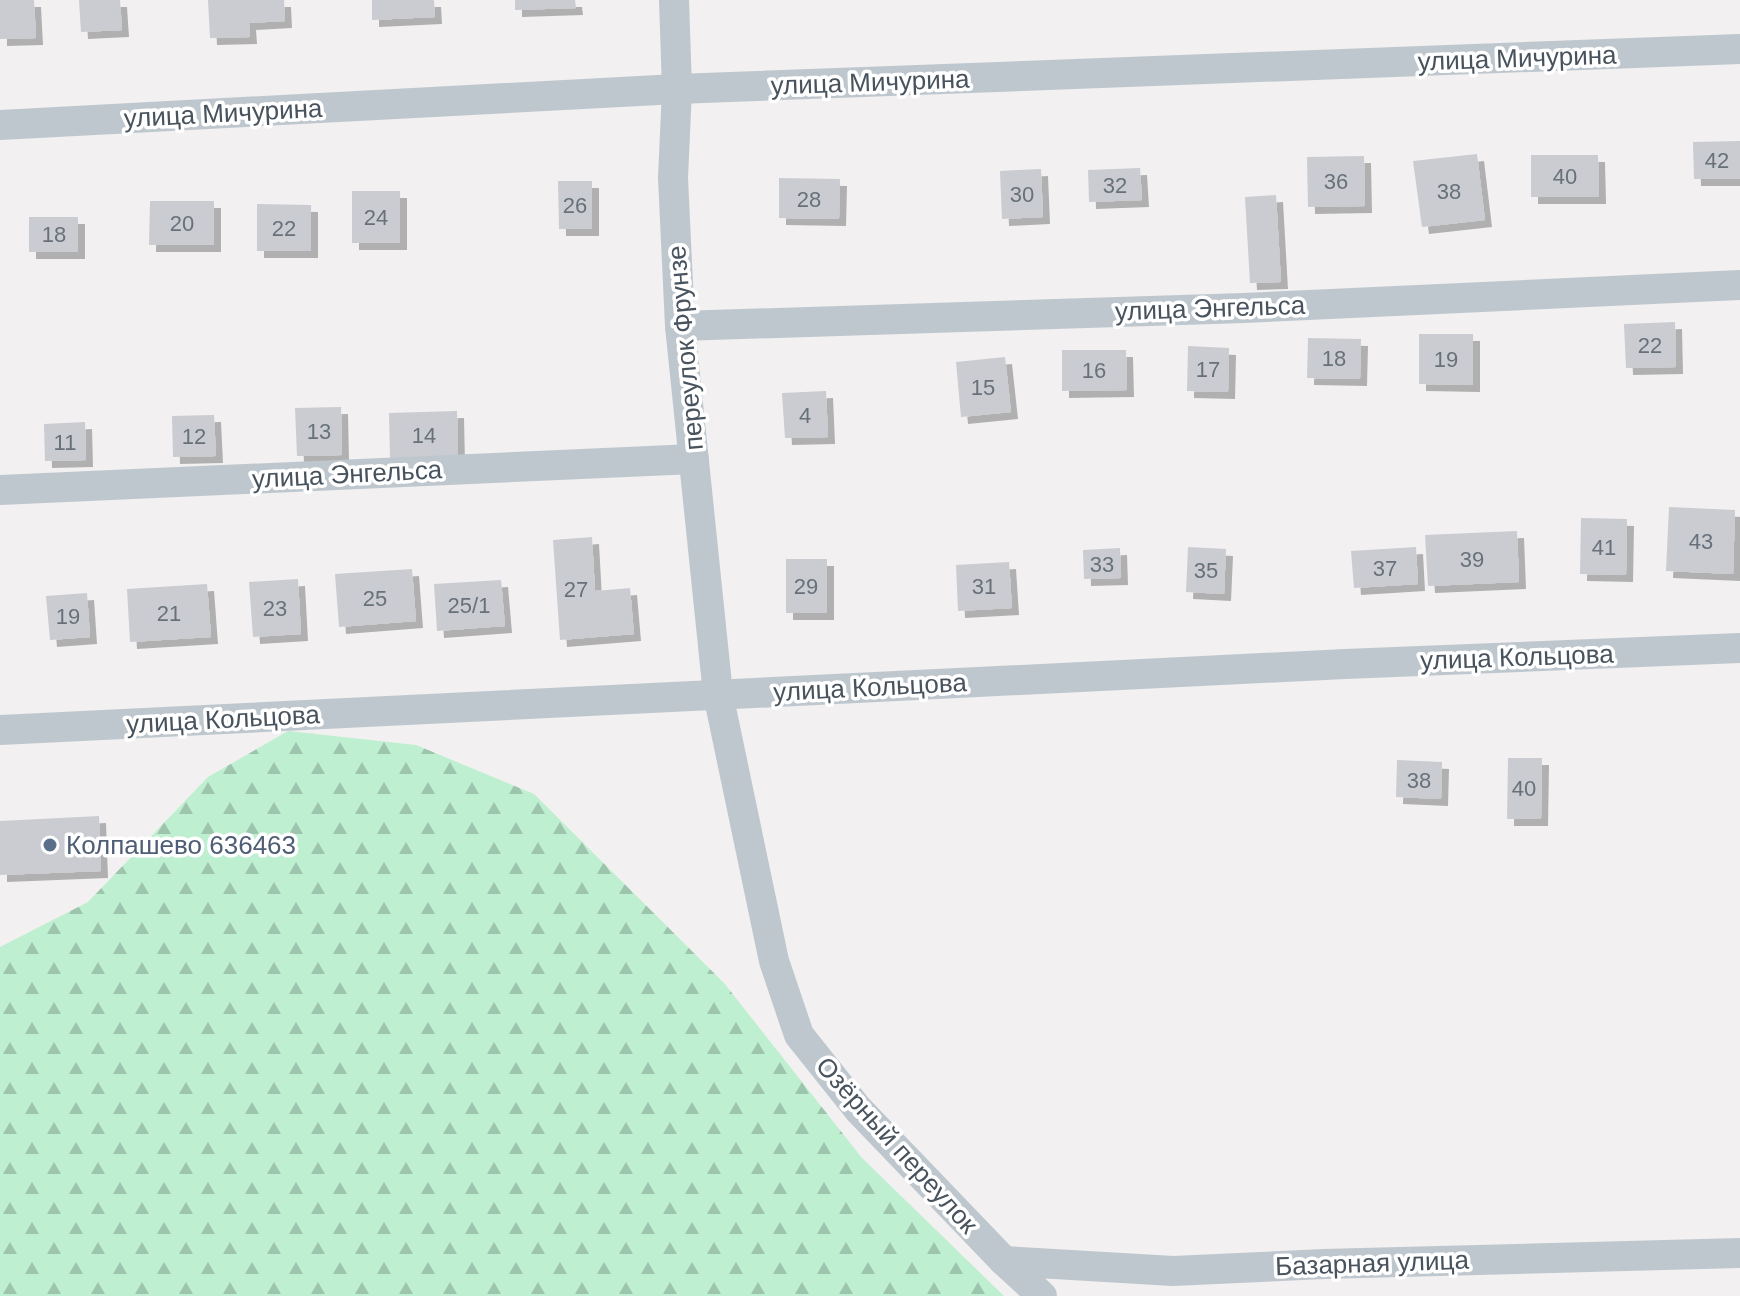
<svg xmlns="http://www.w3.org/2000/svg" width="1740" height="1296" viewBox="0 0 1740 1296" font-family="Helvetica,sans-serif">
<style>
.forest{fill:url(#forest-firs)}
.building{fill:#caccd2;filter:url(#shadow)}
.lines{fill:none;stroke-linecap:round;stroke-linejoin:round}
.minor{stroke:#bec7ce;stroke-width:30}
.service-dot{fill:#5c6f8a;stroke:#fff;stroke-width:3}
.labels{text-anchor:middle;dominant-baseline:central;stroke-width:7;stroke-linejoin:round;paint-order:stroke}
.number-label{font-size:22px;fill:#68717a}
.street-label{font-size:26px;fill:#48535d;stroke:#fff}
.service-label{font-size:26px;fill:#4e5e75;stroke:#fff;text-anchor:start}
</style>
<defs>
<pattern id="forest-firs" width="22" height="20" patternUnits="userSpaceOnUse" patternTransform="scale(2)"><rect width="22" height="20" fill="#bfefd1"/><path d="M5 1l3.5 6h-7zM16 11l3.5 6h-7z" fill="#9dc4ad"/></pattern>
<filter id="shadow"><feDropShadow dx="7" dy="7" stdDeviation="0" flood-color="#0004"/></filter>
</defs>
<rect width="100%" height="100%" fill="#f2f0f0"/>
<polygon class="forest" points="288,731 416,745 534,794 724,983 862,1158 1004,1296 0,1296 0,947 88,902 208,777"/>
<g class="building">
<polygon points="0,0 34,0 36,38 0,39"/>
<polygon points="79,0 120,0 122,30 81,32"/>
<polygon points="208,0 284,0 285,21 249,23 250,37 210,38"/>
<polygon points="372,0 434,0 435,17 372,20"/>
<polygon points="515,0 575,0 576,8 515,10"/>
<polygon points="1740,141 1740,179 1694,179 1693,142"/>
<polygon points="1477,154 1485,220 1422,227 1413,161"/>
<polygon points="1531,155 1598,155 1599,197 1531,197"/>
<polygon points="1364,156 1365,206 1308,207 1307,157"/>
<polygon points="1140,168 1142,200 1089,202 1088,170"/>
<polygon points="1041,169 1043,217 1002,219 1000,171"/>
<polygon points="779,178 840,179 839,219 779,218"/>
<polygon points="558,181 592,181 592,229 559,229"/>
<rect x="352" y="191" width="48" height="52"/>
<polygon points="1276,195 1281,282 1250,283 1245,197"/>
<polygon points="150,201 214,201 214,245 149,245"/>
<polygon points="257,204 311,205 311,251 257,251"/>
<rect x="29" y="217" width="49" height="35"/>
<polygon points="1675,322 1676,367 1626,368 1624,324"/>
<polygon points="1419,334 1473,334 1473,385 1419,384"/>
<polygon points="1308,338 1361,339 1360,379 1307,378"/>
<polygon points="1188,346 1229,348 1228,392 1187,391"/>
<polygon points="1062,350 1126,350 1127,390 1062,391"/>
<polygon points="1005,357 1011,412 961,417 956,362"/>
<polygon points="826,391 828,437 785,438 782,393"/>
<polygon points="341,407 342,455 297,456 295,408"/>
<polygon points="457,411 458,456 390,458 389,413"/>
<polygon points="214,415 216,456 173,457 172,416"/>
<polygon points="85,422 86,460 45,461 44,424"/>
<polygon points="1669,507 1735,510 1733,574 1666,571"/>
<polygon points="1581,518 1627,519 1626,575 1580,574"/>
<polygon points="1517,531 1519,582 1428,586 1425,535"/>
<polygon points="592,537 595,591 630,588 634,634 560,640 553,540"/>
<polygon points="1188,547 1226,549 1224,594 1186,592"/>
<polygon points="1416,547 1418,584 1354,588 1351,551"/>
<polygon points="1120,548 1121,578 1084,579 1083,550"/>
<rect x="786" y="559" width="41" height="54"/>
<polygon points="1009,562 1012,608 958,611 956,565"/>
<polygon points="412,569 416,621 339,627 335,574"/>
<polygon points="298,579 301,634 253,637 249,582"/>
<polygon points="501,580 505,626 437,631 434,584"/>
<polygon points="207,584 211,637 130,642 127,589"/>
<polygon points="87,593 90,637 50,640 46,596"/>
<polygon points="1508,758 1542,758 1541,819 1507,819"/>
<polygon points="1397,760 1442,762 1441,799 1396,797"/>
<polygon points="99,816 101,871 0,875 0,821"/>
</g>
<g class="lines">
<g class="minor">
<polyline points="674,0 677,89 673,178 680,326 718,694 774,961 799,1035 858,1109 1004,1261 1042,1296"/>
<polyline points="0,125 677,89 1740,49"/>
<polyline points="680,326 1244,308 1740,285"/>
<polyline points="0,490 694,459"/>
<polyline points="0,730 1345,664 1740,648"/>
<polyline points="1004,1261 1173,1271 1324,1264 1740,1253"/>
</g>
</g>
<circle class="service-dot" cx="50" cy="845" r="8"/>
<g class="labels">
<g class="number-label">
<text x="1717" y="160">42</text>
<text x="1565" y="176">40</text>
<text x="1336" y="181">36</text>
<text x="1115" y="185">32</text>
<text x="1449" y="191">38</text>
<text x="1022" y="194">30</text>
<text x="809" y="199">28</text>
<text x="575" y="205">26</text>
<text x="376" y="217">24</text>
<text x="182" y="223">20</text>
<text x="284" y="228">22</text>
<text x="54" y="234">18</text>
<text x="1650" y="345">22</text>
<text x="1334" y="358">18</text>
<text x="1446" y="359">19</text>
<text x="1208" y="369">17</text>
<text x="1094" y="370">16</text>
<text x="983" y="387">15</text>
<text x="805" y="415">4</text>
<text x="319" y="431">13</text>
<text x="424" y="435">14</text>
<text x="194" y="436">12</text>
<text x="65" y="442">11</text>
<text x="1701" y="541">43</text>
<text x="1604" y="547">41</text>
<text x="1472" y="559">39</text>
<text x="1102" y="564">33</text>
<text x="1385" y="568">37</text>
<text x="1206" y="570">35</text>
<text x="806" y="586">29</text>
<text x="984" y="586">31</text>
<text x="576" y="589">27</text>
<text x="375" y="598">25</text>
<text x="469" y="605">25/1</text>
<text x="275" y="608">23</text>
<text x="169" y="613">21</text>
<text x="68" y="616">19</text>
<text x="1419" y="780">38</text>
<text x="1524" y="788">40</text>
</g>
<g class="street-label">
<text transform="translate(1517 58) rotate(-2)">улица Мичурина</text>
<text transform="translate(870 82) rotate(-2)">улица Мичурина</text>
<text transform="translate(223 113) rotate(-3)">улица Мичурина</text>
<text transform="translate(1210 308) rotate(-2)">улица Энгельса</text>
<text transform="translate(685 348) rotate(-95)">переулок Фрунзе</text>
<text transform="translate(347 474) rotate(-3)">улица Энгельса</text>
<text transform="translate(1517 657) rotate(-2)">улица Кольцова</text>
<text transform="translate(870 687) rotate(-3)">улица Кольцова</text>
<text transform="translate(223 719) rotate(-3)">улица Кольцова</text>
<text transform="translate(897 1145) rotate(48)">Озёрный переулок</text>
<text transform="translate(1372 1263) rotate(-2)">Базарная улица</text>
</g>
<g class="service-label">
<text x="66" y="845">Колпашево 636463</text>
</g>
</g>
</svg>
